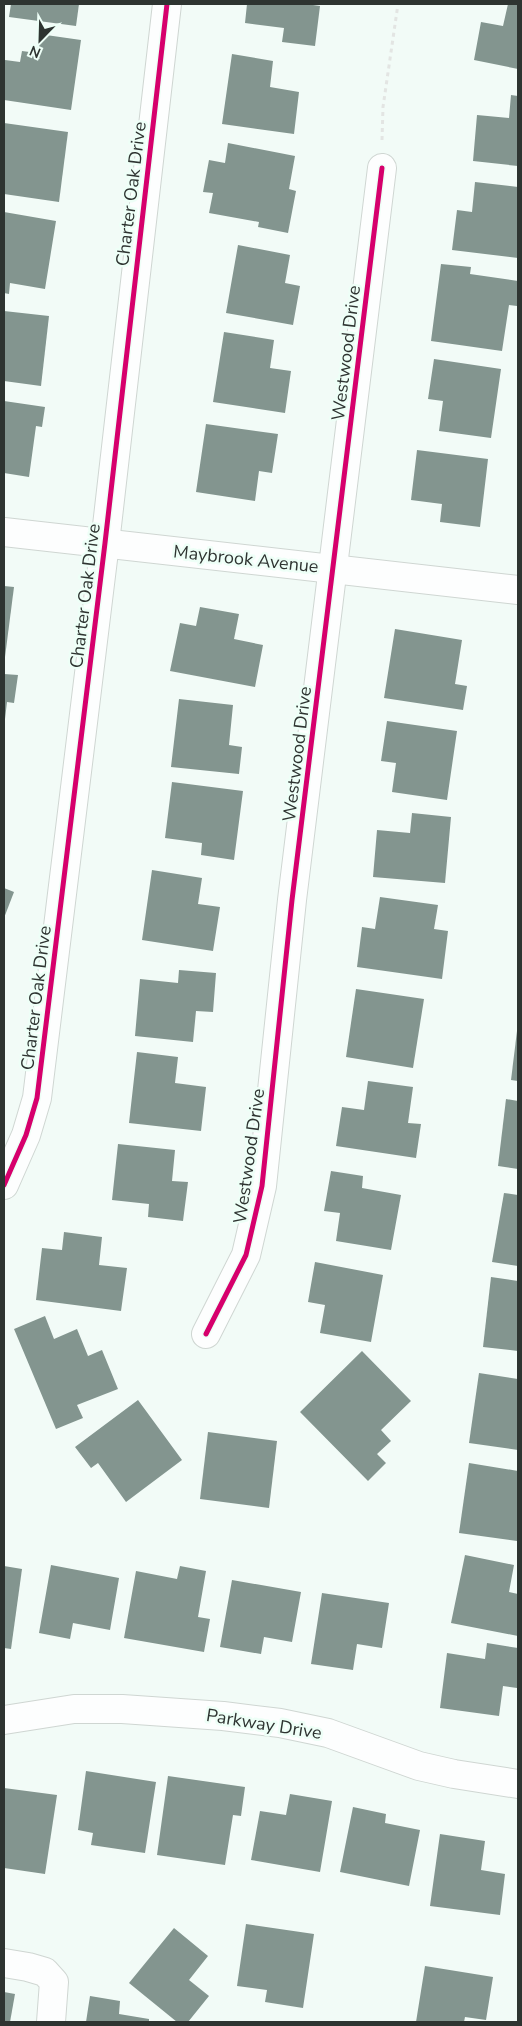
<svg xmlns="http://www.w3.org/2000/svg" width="522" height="2026" viewBox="0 0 522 2026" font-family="'Nunito Sans',sans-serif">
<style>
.building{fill:#83958f}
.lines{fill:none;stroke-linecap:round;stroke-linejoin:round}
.minor-casing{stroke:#cfd6d2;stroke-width:30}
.path{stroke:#e3e5e3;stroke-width:3;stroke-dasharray:4 4;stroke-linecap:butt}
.minor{stroke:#fdfefe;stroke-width:28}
.cycleway-casing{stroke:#eefff7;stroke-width:8}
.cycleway{stroke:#d6006c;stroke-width:5}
.labels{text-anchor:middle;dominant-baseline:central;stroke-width:5;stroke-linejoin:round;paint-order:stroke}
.street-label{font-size:18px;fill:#2e3431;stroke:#eefff7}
</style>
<rect width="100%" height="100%" fill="#f2fbf7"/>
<g class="building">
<polygon points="11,4 79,4 76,26 9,17"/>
<polygon points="247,4 306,4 320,6 315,46 282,42 284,28 245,23"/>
<polygon points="508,4 518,4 518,69 474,60 481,22 503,26"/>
<polygon points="39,34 81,40 71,110 4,100 5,60 20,62 22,51 37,53"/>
<polygon points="232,54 273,61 270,87 299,92 294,134 222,124"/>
<polygon points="511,95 518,96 518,166 473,161 477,115 509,118"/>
<polygon points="4,123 68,132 59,202 4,194"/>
<polygon points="228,143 295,156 289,189 296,191 288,233 258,227 259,222 209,213 213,193 203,192 209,160 225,163"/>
<polygon points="475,182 518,187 518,258 452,250 457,210 472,212"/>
<polygon points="4,212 56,221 45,289 10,283 9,294 4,293"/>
<polygon points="238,245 290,255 285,283 300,286 293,325 226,313"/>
<polygon points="441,264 471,267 470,274 518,281 517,306 509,305 502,351 431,341"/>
<polygon points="4,311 49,316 41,386 4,381"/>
<polygon points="224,332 274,340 270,368 291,371 285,413 213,402"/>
<polygon points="434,359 501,369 491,438 439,431 443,401 428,399"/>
<polygon points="4,401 45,407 42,427 36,426 29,477 4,473"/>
<polygon points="206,424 278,434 272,473 259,471 255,501 196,492"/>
<polygon points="417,450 488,459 480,527 440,522 442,504 411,500"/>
<polygon points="4,586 14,587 5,657 4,657"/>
<polygon points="200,607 239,614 234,639 263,645 255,687 170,671 180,623 196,626"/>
<polygon points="395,629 462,640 455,684 467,686 463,710 384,698"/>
<polygon points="4,674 18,675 14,703 7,702 5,719"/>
<polygon points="179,699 233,705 229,745 242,747 239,774 171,767"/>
<polygon points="387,721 457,731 447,800 392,792 396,763 381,761"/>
<polygon points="172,782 243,791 234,860 201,855 202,843 165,838"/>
<polygon points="412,813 451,817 445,883 373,877 377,830 410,833"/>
<polygon points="152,870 202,878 198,904 220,907 213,951 142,940"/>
<polygon points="4,888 14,892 4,918"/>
<polygon points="380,897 438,905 434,929 448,931 442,979 357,967 362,927 375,929"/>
<polygon points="179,970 216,973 213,1012 196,1011 193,1042 135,1036 140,979 178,983"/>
<polygon points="356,989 424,999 413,1068 346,1057"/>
<polygon points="517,1031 518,1031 518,1081 511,1080"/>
<polygon points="137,1052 178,1057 175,1083 206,1087 201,1131 129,1123"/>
<polygon points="368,1081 413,1087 408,1123 421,1124 416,1158 336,1146 342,1107 364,1110"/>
<polygon points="506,1099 518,1101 518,1169 498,1166"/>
<polygon points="118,1144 175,1150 172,1181 188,1182 183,1221 148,1217 149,1204 112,1200"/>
<polygon points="331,1171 363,1176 362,1188 401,1195 391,1250 336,1241 340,1213 324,1211"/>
<polygon points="504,1193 518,1195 518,1266 492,1262"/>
<polygon points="64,1232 102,1237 99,1265 127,1268 121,1311 36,1300 42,1248 62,1250"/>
<polygon points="315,1262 383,1275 371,1342 320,1333 325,1305 308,1302"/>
<polygon points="491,1277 518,1281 518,1351 483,1347"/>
<polygon points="45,1316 54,1339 77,1329 88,1356 102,1350 118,1389 77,1405 83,1418 56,1429 14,1329"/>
<polygon points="362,1351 411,1401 381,1430 391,1441 377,1454 386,1463 368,1481 300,1412"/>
<polygon points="479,1373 518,1379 518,1450 469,1443"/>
<polygon points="138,1400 182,1460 126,1502 98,1463 91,1468 75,1447"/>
<polygon points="208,1432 277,1441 269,1508 200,1499"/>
<polygon points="469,1463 518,1471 517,1541 459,1533"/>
<polygon points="465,1555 514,1565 509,1592 518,1594 518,1636 451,1623"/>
<polygon points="51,1565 119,1578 110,1630 73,1623 70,1639 39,1633"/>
<polygon points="4,1566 22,1569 11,1649 4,1648"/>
<polygon points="180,1566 206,1571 198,1617 210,1619 204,1652 124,1638 136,1571 177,1579"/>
<polygon points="232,1580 301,1592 292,1642 264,1637 261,1654 220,1647"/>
<polygon points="322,1593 389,1603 382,1648 357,1644 353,1670 311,1664"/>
<polygon points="487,1643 518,1648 517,1688 503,1686 499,1716 440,1708 447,1653 485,1659"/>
<polygon points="86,1771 156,1782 145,1853 91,1845 93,1833 78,1830"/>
<polygon points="168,1776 245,1787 241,1816 233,1815 225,1865 157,1855"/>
<polygon points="4,1788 57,1795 45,1874 4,1868"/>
<polygon points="290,1794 332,1801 320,1872 251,1860 260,1811 286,1815"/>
<polygon points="353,1807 386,1814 385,1823 420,1830 409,1886 340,1872"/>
<polygon points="440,1834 485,1841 481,1870 505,1874 500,1915 430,1906"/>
<polygon points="246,1924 314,1934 303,2008 265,2002 267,1990 237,1986"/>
<polygon points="174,1928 208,1956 189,1980 209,1996 188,2022 177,2022 129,1983"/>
<polygon points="425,1966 493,1977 486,2020 465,2017 464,2022 416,2022"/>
<polygon points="4,1992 15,1994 10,2022 4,2022"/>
<polygon points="90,1996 120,2001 119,2014 149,2019 149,2022 86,2022"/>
</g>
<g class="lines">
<g class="minor-casing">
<g id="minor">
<polyline points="4,532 518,590"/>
<polyline points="4,1185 26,1135 37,1098 105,543 167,4"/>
<polyline points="206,1334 246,1255 262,1186 292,900 382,168"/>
<polyline points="4,1720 74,1709 122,1709 223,1716 280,1723 328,1733 419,1766 454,1774 518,1784"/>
<polyline points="4,1963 28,1967 45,1972 54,1982 51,2022"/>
</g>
</g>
<polyline class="path" points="382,140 383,107 398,4"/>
<use href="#minor" class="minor"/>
<g class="cycleway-casing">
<g id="cycleway">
<polyline points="4,1185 26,1135 37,1098 105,543 167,4"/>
<polyline points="206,1334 246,1255 262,1186 292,900 382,168"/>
</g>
</g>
<use href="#cycleway" class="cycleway"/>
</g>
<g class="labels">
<g class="street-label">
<text transform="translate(131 194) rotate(-83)">Charter Oak Drive</text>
<text transform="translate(346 353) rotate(-83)">Westwood Drive</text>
<text transform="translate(246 559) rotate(6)">Maybrook Avenue</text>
<text transform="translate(85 596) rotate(-83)">Charter Oak Drive</text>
<text transform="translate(297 754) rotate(-83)">Westwood Drive</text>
<text transform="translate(36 998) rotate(-83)">Charter Oak Drive</text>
<text transform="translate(249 1156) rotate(-82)">Westwood Drive</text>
<text transform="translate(264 1724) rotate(9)">Parkway Drive</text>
</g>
</g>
<rect width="522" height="2026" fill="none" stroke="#2e3431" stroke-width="10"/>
<g transform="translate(40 40) rotate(203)" stroke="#eefff7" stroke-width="4" paint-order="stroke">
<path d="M0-4L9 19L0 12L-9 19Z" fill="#2e3431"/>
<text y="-8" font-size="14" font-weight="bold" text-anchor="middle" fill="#2e3431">N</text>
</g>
</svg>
